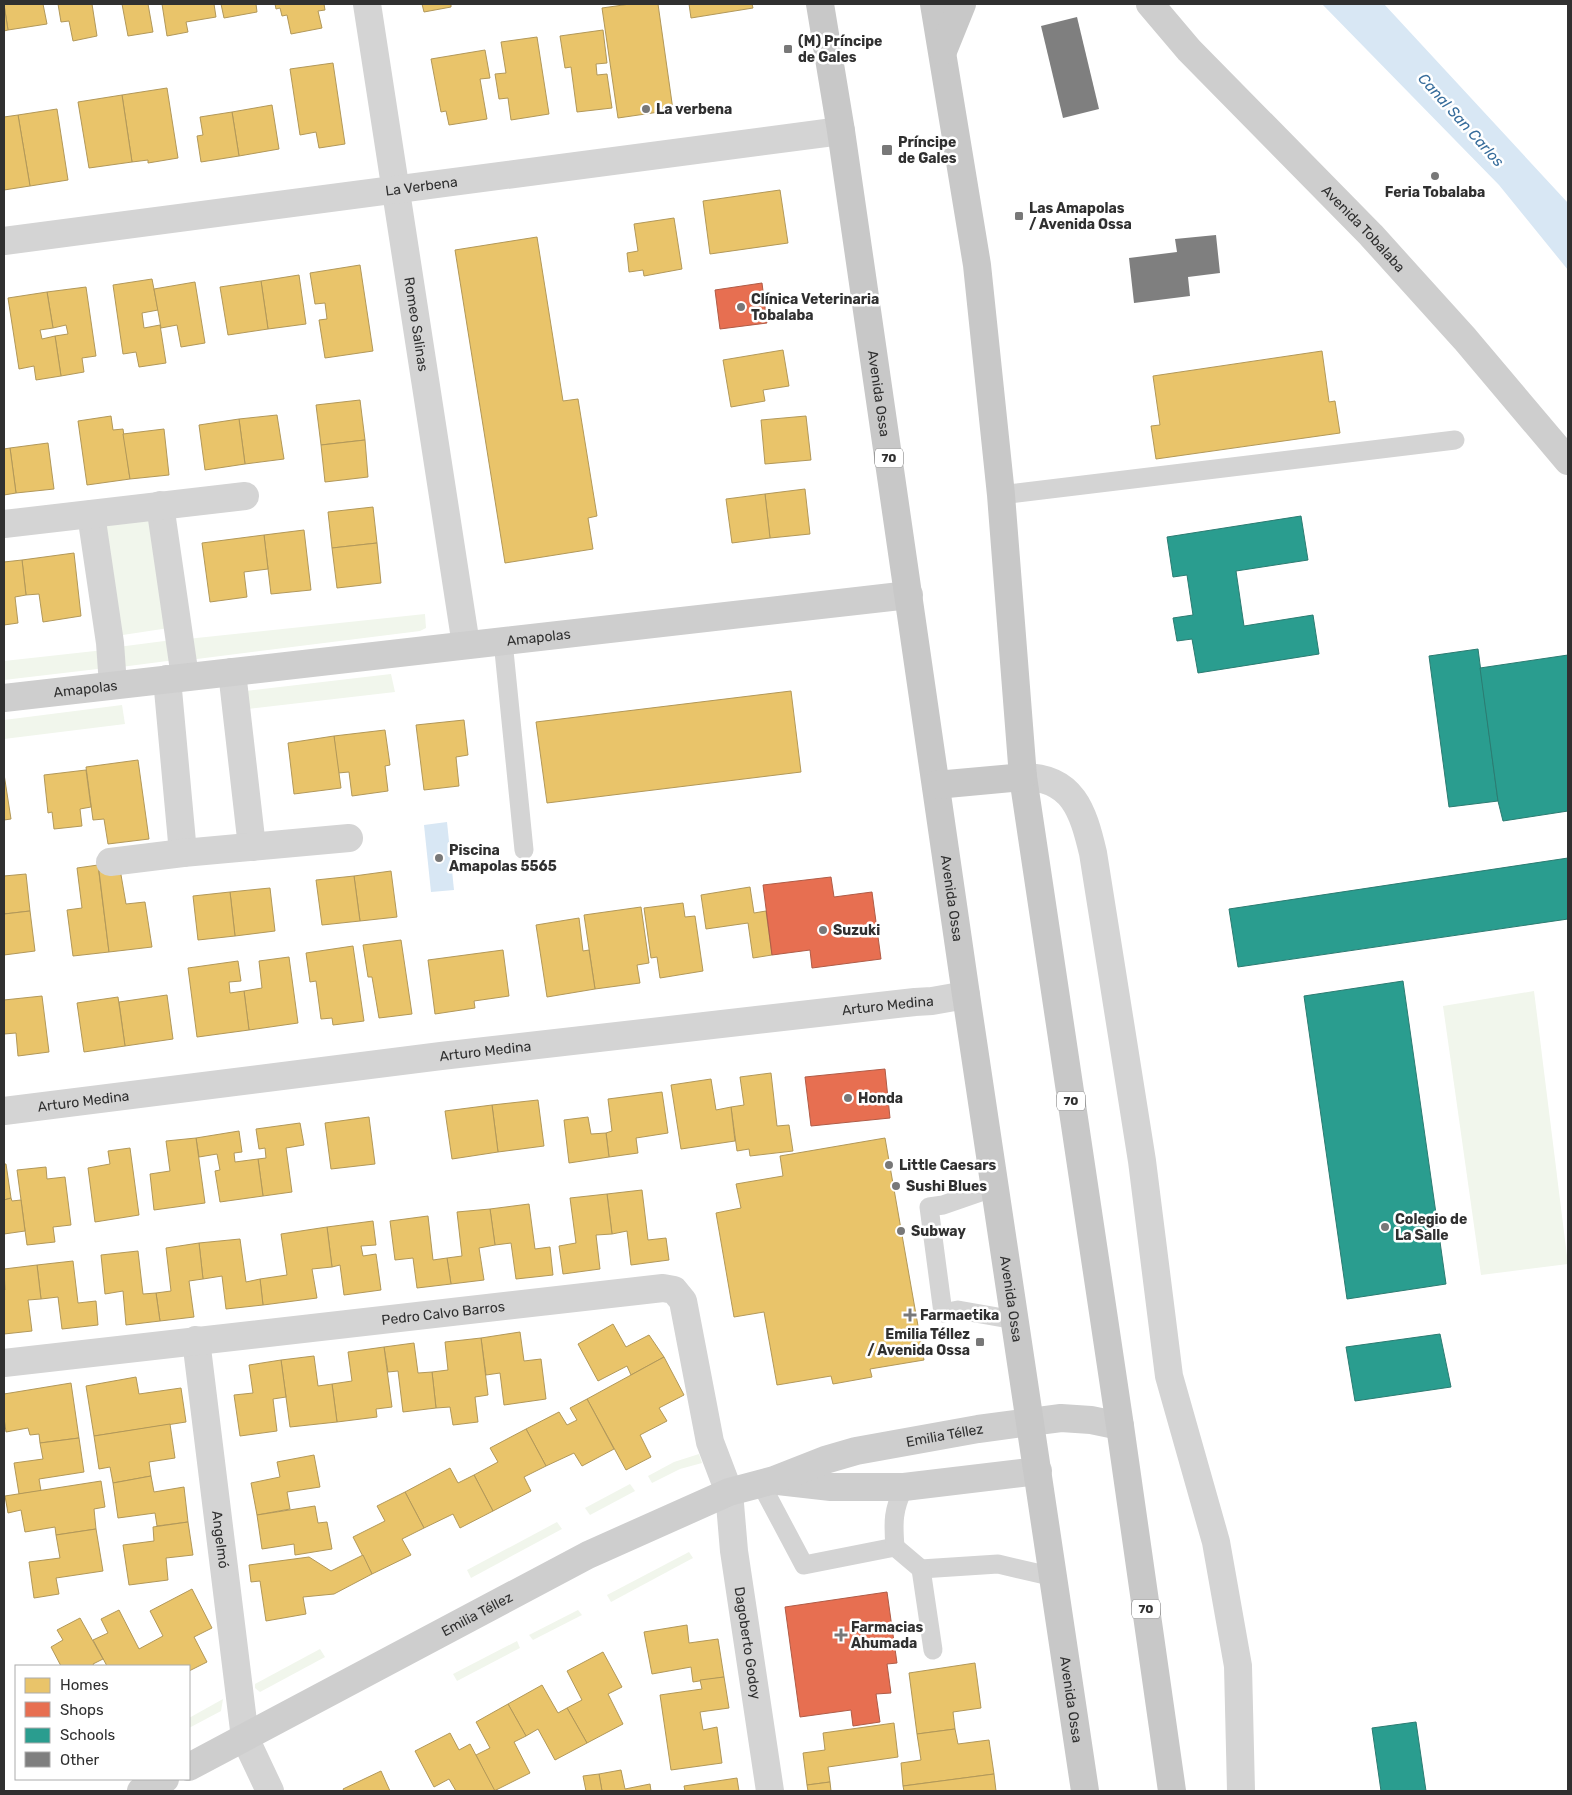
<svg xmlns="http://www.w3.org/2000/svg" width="1572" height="1795" viewBox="0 0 1572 1795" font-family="Rubik,sans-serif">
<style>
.green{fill:#f1f6ec}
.water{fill:#d8e7f4}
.homes{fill:#e9c46a;stroke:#b29859}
.shops{fill:#e76f51;stroke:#b05c47}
.schools{fill:#2a9d8f;stroke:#2c7c72}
.building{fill:#7f7f7f}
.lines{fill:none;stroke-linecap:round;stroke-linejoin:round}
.lane{stroke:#d4d4d4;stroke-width:19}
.street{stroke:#d4d4d4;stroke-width:28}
.secondary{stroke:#cecece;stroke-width:28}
.primary{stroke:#c8c8c8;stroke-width:28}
.poi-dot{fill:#787878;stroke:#fff;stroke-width:2}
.labels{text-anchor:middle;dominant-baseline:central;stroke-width:5;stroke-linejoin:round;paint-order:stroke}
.shield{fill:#fff;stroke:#6e6e6e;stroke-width:1}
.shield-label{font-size:12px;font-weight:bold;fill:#303030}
.poi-label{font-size:14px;font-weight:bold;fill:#303030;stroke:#fff;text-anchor:start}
.street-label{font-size:14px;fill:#303030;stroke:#fff}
.water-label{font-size:15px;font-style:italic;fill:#366c9b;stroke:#fff}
</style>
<rect width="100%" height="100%" fill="#fff"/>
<g class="green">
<polygon points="155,519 169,628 116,636 101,526"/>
<polygon points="425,614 426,628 420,631 189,660 187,639"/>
<polygon points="172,640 175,660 121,667 118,647"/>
<polygon points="104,650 106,668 4,680 4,661"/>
<polygon points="391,674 395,692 248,709 246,691"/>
<polygon points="122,705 125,724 4,739 4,720"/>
<polygon points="1534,991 1568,1264 1481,1275 1443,1006"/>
<polygon points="699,1454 702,1463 680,1469 652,1483 648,1476 674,1462"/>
<polygon points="630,1484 635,1491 590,1515 585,1508"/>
<polygon points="557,1522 562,1529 471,1578 467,1570"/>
<polygon points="689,1552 693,1558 611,1602 607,1595"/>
<polygon points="578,1610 582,1615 533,1640 529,1635"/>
<polygon points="517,1641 520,1648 457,1681 453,1674"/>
<polygon points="320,1649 325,1657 260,1692 255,1688 255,1684"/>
<polygon points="223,1699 221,1711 189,1728 189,1718"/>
</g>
<g class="water">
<polygon points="1322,4 1384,4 1568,203 1568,270 1499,185"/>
<polygon points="447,822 454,890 431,892 424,825"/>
</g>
<g class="homes">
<polygon points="4,4 43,4 47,24 8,30"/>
<polygon points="58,4 92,4 97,36 73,41 69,21 61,22"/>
<polygon points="122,4 148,4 153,32 128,36"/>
<polygon points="162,4 214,4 216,17 186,22 188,32 167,36"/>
<polygon points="221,4 256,4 257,12 224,18"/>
<polygon points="275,4 324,4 325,10 318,11 322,28 291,34 287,15 282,16 280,8 276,9"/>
<polygon points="422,4 451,4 451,7 424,12"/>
<polygon points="630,4 658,4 673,110 618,118 602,8"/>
<polygon points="689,4 752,4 753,8 691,18"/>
<polygon points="4,5 8,30 4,31"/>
<polygon points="603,30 607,63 596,64 597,75 607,74 612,108 577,112 571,67 565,68 560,36"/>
<polygon points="537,37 549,114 511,120 508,98 499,99 495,74 506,73 501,42"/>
<polygon points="485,50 490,78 480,79 487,119 449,125 446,111 441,112 431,59"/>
<polygon points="333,63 345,144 319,148 316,132 300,135 290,69"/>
<polygon points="167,88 178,158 148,163 148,160 132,162 122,95"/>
<polygon points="122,95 132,162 89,168 78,102"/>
<polygon points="272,105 279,149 239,156 232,112"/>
<polygon points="57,109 68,180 30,186 18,115"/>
<polygon points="232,112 239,156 201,162 197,136 203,135 200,117"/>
<polygon points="18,115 30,186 4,190 4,117"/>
<polygon points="780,190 788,243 710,254 703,201"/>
<polygon points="674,218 682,269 644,276 643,270 629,272 627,253 638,251 634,224"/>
<polygon points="537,237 563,401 578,399 597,516 588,518 593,549 505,563 455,250"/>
<polygon points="360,265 373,351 325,358 319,320 327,319 325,303 315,304 310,273"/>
<polygon points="299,275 306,324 268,329 261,281"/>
<polygon points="152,279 158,310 142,313 144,328 160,325 166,363 139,367 136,352 123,354 113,285"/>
<polygon points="261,281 268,329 228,335 220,287"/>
<polygon points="195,282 205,343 181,347 177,325 161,328 154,289"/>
<polygon points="86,287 96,356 82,358 84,372 61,376 55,336 68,334 66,325 53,328 47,292"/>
<polygon points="47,292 53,328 40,330 42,339 55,336 61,376 36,380 34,366 19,369 8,298"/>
<polygon points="783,350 789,386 763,390 765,401 731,407 723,360"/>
<polygon points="1322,351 1329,402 1335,401 1340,433 1156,459 1151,426 1160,425 1153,376"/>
<polygon points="360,400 365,440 321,445 316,405"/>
<polygon points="277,415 284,459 245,464 239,419"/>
<polygon points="111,416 113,430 123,429 130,479 87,485 78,421"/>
<polygon points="806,416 811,460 765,464 761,420"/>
<polygon points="239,419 245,464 205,470 199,425"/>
<polygon points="164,429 169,475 130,479 123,434"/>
<polygon points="365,440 368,477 325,482 321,445"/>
<polygon points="48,443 54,489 16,493 10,448"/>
<polygon points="10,448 16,493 4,495 4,449"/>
<polygon points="805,489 810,534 770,538 765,494"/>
<polygon points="765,494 770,538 732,543 726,499"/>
<polygon points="373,507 377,543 332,548 328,512"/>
<polygon points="304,530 311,590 271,594 264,535"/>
<polygon points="264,535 268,569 244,572 247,597 210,602 202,543"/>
<polygon points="377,543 381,583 337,588 332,548"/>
<polygon points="74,553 81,616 43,622 39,594 26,595 22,560"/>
<polygon points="22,560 26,595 15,597 18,623 4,625 4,562"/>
<polygon points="791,691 801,772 547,803 536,722"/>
<polygon points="464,720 468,755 456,757 459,786 424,790 416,725"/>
<polygon points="385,730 390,765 385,766 388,791 352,796 349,772 338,773 334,736"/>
<polygon points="334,736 341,788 294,794 288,743"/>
<polygon points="138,760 149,839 108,844 104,819 93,820 86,767"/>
<polygon points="86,770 91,807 80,809 82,826 54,829 52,812 48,813 44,775"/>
<polygon points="4,774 11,819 4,820"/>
<polygon points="98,865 109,952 73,956 67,910 82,908 77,868"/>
<polygon points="120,869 126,904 145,902 152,947 109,952 99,871"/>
<polygon points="391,871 397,917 360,921 354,876"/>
<polygon points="26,874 30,911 4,914 4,876"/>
<polygon points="354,876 360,921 322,925 316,880"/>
<polygon points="750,887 754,913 766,911 772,955 753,958 748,923 706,929 701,895"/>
<polygon points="270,888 275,931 235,936 230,892"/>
<polygon points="230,892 235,936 198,940 193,896"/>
<polygon points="683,903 685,917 695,916 703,971 660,978 657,957 651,958 644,908"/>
<polygon points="641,907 649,963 637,965 640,983 595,989 584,915"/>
<polygon points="30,911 35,951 4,955 4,914"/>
<polygon points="579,918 583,951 589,950 595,989 547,997 536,925"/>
<polygon points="401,940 412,1014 379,1018 372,977 368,977 363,945"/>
<polygon points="353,946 364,1021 333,1025 332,1018 321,1019 316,981 310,982 306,953"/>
<polygon points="503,950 509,996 474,1001 475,1008 435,1014 428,960"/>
<polygon points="289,957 298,1023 249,1030 244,991 262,988 259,961"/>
<polygon points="238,961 241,981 229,982 230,993 244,991 249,1030 197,1037 188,968"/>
<polygon points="167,995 173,1039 125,1046 119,1002"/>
<polygon points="42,996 49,1052 18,1056 16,1033 4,1034 4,1000"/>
<polygon points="118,997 125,1046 84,1052 77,1003"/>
<polygon points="771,1073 777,1126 789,1125 793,1151 750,1156 749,1149 737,1151 731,1107 744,1105 740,1077"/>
<polygon points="711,1079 716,1110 731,1107 735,1141 681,1149 671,1085"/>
<polygon points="662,1092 668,1133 636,1138 638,1153 609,1157 606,1133 612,1131 608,1099"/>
<polygon points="538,1100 544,1146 498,1152 492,1105"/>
<polygon points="492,1105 498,1152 452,1159 445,1111"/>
<polygon points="369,1117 375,1164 331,1169 325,1123"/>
<polygon points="588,1117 591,1134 606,1133 609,1157 569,1163 564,1120"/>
<polygon points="300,1123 304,1145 286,1148 292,1192 263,1196 258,1159 266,1158 265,1148 259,1149 256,1129"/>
<polygon points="239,1131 242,1152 234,1153 235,1162 258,1159 263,1196 220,1202 215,1171 220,1170 217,1154 199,1157 196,1138"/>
<polygon points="196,1138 205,1203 154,1210 150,1174 170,1171 166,1141"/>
<polygon points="885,1138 924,1360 870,1369 872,1377 833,1384 831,1376 777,1385 764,1312 734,1317 716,1213 741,1208 736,1184 783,1176 780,1156"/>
<polygon points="130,1148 139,1215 95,1222 88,1168 110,1164 108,1151"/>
<polygon points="4,1164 6,1164 11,1198 4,1200"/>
<polygon points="46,1167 47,1179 65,1177 71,1225 53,1227 55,1242 27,1245 17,1170"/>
<polygon points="642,1190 648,1240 666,1238 669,1260 631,1265 627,1231 612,1234 607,1194"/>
<polygon points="607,1194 612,1234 596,1235 600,1269 563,1274 559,1246 576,1243 570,1198"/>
<polygon points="11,1198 12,1201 21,1200 25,1231 4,1234 4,1200"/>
<polygon points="529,1204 535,1249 550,1247 553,1275 516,1279 511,1243 495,1245 490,1209"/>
<polygon points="490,1209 495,1245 479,1248 484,1280 451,1284 447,1258 462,1256 457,1212"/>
<polygon points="428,1216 433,1260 447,1258 451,1284 417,1288 413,1258 395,1260 390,1221"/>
<polygon points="373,1221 376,1245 361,1246 363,1256 376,1254 381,1290 344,1295 340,1265 332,1267 327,1227"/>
<polygon points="327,1227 332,1267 312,1269 317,1298 263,1305 260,1279 287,1275 281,1234"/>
<polygon points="240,1239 246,1282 260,1279 263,1305 226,1309 222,1276 203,1279 199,1243"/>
<polygon points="199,1243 203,1279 189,1281 194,1317 160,1321 156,1293 171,1291 166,1248"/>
<polygon points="138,1251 143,1294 156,1293 160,1321 126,1325 123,1291 105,1294 101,1255"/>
<polygon points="73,1261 78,1303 96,1301 98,1325 62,1329 58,1297 41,1299 37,1265"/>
<polygon points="37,1265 41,1299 28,1300 32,1331 4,1334 4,1290 5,1290 4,1269"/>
<polygon points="613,1324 626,1347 649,1335 664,1357 631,1375 627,1366 598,1381 578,1344"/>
<polygon points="520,1332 524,1361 541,1359 546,1399 504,1405 500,1373 486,1375 481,1338"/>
<polygon points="481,1338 488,1395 475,1397 478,1422 453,1425 450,1407 436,1408 432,1372 448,1370 445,1342"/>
<polygon points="414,1343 418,1373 432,1372 436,1408 403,1412 398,1371 388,1372 384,1347"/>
<polygon points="384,1347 392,1407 376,1409 377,1417 337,1422 332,1384 352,1381 348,1352"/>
<polygon points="314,1356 318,1386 332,1384 337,1422 290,1427 281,1360"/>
<polygon points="664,1357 684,1395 659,1408 667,1421 640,1435 651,1457 626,1470 587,1399"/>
<polygon points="281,1360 286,1397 273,1399 277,1431 240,1436 234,1395 253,1393 249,1365"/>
<polygon points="136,1377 139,1394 181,1388 186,1422 94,1436 86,1386"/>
<polygon points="71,1383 79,1438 40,1443 39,1434 30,1435 28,1428 6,1432 4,1418 4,1394"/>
<polygon points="587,1399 614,1449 582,1466 574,1453 546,1466 526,1429 559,1412 567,1425 577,1420 570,1408"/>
<polygon points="170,1424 175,1458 149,1462 151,1476 113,1483 110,1467 99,1469 94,1436"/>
<polygon points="526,1429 546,1466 524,1477 531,1491 493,1511 474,1475 498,1462 490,1448"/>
<polygon points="79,1438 84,1472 39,1479 41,1491 19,1494 14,1463 43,1459 40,1443"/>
<polygon points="314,1455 320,1487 287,1492 290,1509 257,1515 251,1483 280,1477 277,1462"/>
<polygon points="450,1468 458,1483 474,1475 493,1511 460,1528 453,1514 424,1528 405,1492"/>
<polygon points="151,1476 154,1492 184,1487 188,1522 157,1526 155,1513 118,1518 113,1483"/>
<polygon points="101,1481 105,1507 94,1509 96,1529 56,1535 55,1527 25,1532 21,1510 8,1513 5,1496"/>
<polygon points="405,1492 424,1528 402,1539 411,1555 372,1574 353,1537 385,1521 377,1506"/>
<polygon points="315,1506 318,1523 327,1522 332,1549 295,1555 294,1544 262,1549 257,1515"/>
<polygon points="188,1522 193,1555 166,1558 168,1580 129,1585 123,1545 154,1541 153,1527"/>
<polygon points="96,1529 103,1571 56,1578 59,1594 34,1598 29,1562 60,1558 56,1535"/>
<polygon points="363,1555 372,1574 334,1594 303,1597 306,1614 266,1621 260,1581 251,1582 249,1565 309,1557 331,1571"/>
<polygon points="192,1589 212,1628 194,1637 207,1662 189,1671 189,1666 107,1666 93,1640 108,1633 101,1619 119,1610 139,1649 163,1636 150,1611"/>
<polygon points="80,1618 103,1659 93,1664 94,1666 61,1666 51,1647 63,1640 57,1630"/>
<polygon points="687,1625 689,1643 718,1639 724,1677 693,1682 691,1667 652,1674 644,1632"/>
<polygon points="603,1652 622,1687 608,1694 623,1724 587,1743 567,1708 582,1700 567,1671"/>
<polygon points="975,1663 981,1708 953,1712 955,1729 917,1734 909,1673"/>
<polygon points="724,1677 729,1708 700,1712 703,1730 717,1727 722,1763 671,1770 660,1695 702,1689 700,1680"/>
<polygon points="542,1685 558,1713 567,1708 587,1743 555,1760 538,1729 526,1736 508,1704"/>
<polygon points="508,1704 526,1736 514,1742 530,1773 494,1791 476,1755 490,1748 476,1722"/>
<polygon points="894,1723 898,1757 828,1767 830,1782 807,1785 803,1753 825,1750 823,1733"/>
<polygon points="955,1729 958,1744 989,1740 994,1774 903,1786 901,1763 921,1760 917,1734"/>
<polygon points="450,1733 459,1750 470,1744 495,1791 456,1791 449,1779 434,1787 415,1751"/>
<polygon points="621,1770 625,1789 650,1784 651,1791 602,1791 599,1774"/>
<polygon points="381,1771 390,1791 344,1791 343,1789"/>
<polygon points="599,1774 602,1791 586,1791 583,1776"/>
<polygon points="994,1774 996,1791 904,1791 903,1786"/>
<polygon points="737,1778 739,1791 685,1791 684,1786"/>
<polygon points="830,1782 831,1791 808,1791 807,1785"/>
</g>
<g class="shops">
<polygon points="762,283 767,323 720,329 715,290"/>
<polygon points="831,877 834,897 872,892 881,959 812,968 810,950 772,955 763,885"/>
<polygon points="885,1069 890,1118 811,1126 805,1077"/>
<polygon points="887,1592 897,1663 887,1664 891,1693 876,1694 880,1722 853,1726 851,1710 800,1717 785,1607"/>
</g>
<g class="schools">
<polygon points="1301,516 1308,560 1236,571 1244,626 1313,615 1319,654 1198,673 1192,639 1177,641 1173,618 1193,615 1187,575 1173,577 1167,537"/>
<polygon points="1478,649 1498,801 1449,807 1429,656"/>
<polygon points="1568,655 1568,811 1503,821 1498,801 1480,668"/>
<polygon points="1568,858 1568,919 1238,967 1229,909"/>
<polygon points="1403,981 1446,1284 1347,1299 1304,996"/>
<polygon points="1440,1334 1451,1387 1355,1401 1346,1347"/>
<polygon points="1416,1722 1426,1791 1381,1791 1372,1728"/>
</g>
<g class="building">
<polygon points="1077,17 1099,109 1063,118 1041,26"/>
<polygon points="1216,235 1220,273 1188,277 1190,296 1134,303 1129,258 1177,252 1175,239"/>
</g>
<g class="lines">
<g class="lane">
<polyline points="1001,495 1455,440"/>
<polyline points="503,641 524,850"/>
<polyline points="995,1187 943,1205 929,1207 943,1313 958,1310 1015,1320"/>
<polyline points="761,1484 804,1565 895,1547 921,1569 998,1564 1054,1577"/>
<path d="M895,1547C893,1522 893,1510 904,1487"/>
<polyline points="921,1569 933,1650"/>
</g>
<g class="street">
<path id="s1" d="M367,4L466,645"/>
<path id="s2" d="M4,241L841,131"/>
<polyline points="160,505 185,677"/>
<polyline points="91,514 110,643 113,685"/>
<polyline points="4,524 245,496"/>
<polyline points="232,672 252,847"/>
<polyline points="167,679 183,853"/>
<path d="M1023,777C1073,777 1083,811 1093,853L1142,1161L1169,1376L1216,1542L1238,1666L1241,1791"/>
<polyline points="110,862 183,853 349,838"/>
<path id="s3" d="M4,1111L441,1056L915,1002L932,1001L966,995"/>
<path id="s4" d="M196,1340L245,1738L270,1791"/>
<path id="s5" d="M4,1363L663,1288L674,1290L683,1301L710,1442L729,1492L734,1551L770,1791"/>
</g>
<g class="secondary">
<path id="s6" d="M1150,4L1189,50L1371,235L1465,339L1568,461"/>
<path id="s7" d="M4,698L909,595"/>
<polyline points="778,1481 831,1487 904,1487 1038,1471"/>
<path id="s8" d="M189,1767L588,1555L729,1492L774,1480L825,1460L856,1451L978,1429L1061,1418L1091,1420L1120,1426"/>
<polyline points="141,1791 165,1779"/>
</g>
<g class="primary">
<path id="s9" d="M820,4L841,131L966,995L1085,1791"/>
<polyline points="934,4 977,265 1001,495 1023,777 1120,1426 1172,1791"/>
<polyline points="943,51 962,4"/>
<polyline points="936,785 1023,777"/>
</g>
</g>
<g class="poi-dot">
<rect x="783" y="44" width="10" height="10" rx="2.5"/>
<circle cx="646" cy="109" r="5"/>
<rect x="881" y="144" width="12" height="12" rx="2.5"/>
<circle cx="1435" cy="176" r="5"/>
<rect x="1014" y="211" width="10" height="10" rx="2.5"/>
<circle cx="741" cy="307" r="5"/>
<circle cx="439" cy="858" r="5"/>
<circle cx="823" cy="930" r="5"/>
<circle cx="848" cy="1098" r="5"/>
<circle cx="889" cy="1165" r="5"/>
<circle cx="896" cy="1186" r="5"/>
<circle cx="1385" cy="1227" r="5"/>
<circle cx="901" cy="1231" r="5"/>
<path d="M907.5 1307.5h5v5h5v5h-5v5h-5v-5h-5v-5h5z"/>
<rect x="975" y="1337" width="10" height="10" rx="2.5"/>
<path d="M838.5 1627.5h5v5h5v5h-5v5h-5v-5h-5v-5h5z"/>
</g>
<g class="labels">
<g class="shield">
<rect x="875" y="448.5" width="28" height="19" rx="4"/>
<rect x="1057" y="1091.5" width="28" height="19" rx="4"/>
<rect x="1132" y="1599.5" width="28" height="19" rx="4"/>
</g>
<g class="shield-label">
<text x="889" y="458">70</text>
<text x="1071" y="1101">70</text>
<text x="1146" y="1609">70</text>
</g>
<g class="poi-label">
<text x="798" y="41">(M) Príncipe<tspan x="798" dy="16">de Gales</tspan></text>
<text x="656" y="109">La verbena</text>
<text x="898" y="142">Príncipe<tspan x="898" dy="16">de Gales</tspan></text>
<text x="1435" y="192" text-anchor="middle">Feria Tobalaba</text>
<text x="1029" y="208">Las Amapolas<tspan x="1029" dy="16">/ Avenida Ossa</tspan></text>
<text x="751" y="299">Clínica Veterinaria<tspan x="751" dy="16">Tobalaba</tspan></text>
<text x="449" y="850">Piscina<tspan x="449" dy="16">Amapolas 5565</tspan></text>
<text x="833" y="930">Suzuki</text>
<text x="858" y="1098">Honda</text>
<text x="899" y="1165">Little Caesars</text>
<text x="906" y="1186">Sushi Blues</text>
<text x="1395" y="1219">Colegio de<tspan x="1395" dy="16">La Salle</tspan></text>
<text x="911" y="1231">Subway</text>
<text x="920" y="1315">Farmaetika</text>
<text x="970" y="1334" text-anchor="end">Emilia Téllez<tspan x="970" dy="16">/ Avenida Ossa</tspan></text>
<text x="851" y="1627">Farmacias<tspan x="851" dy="16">Ahumada</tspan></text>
</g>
<g class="street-label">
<text stroke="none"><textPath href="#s2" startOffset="421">La Verbena</textPath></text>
<text stroke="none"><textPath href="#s6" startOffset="310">Avenida Tobalaba</textPath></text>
<text stroke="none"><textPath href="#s1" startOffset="324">Romeo Salinas</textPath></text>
<text stroke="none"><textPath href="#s9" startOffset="394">Avenida Ossa</textPath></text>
<text stroke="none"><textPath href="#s7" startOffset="538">Amapolas</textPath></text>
<text stroke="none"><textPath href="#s7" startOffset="82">Amapolas</textPath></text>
<text stroke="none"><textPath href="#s9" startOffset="904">Avenida Ossa</textPath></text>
<text stroke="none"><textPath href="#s3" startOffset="890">Arturo Medina</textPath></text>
<text stroke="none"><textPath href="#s3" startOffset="485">Arturo Medina</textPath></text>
<text stroke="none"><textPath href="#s3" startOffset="80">Arturo Medina</textPath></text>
<text stroke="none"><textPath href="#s9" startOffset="1309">Avenida Ossa</textPath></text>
<text stroke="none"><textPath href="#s5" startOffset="442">Pedro Calvo Barros</textPath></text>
<text stroke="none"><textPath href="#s8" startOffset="830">Emilia Téllez</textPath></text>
<text stroke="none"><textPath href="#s4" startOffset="201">Angelmó</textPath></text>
<text stroke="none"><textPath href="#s8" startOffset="326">Emilia Téllez</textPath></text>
<text stroke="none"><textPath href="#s5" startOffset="1038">Dagoberto Godoy</textPath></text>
<text stroke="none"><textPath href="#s9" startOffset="1714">Avenida Ossa</textPath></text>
</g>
<g class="water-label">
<text transform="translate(1461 120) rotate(48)">Canal San Carlos</text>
</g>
</g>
<rect width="1572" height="1795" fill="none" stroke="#303030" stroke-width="10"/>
<rect x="15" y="1665" width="175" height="115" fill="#ffffff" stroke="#acacac"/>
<rect x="25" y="1678" width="25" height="15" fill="#e9c46a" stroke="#acacac"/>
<text x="60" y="1690" font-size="15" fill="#303030">Homes</text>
<rect x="25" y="1702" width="25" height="15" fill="#e76f51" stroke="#acacac"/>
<text x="60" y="1715" font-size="15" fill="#303030">Shops</text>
<rect x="25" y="1728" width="25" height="15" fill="#2a9d8f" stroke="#acacac"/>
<text x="60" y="1740" font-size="15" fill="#303030">Schools</text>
<rect x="25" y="1752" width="25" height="15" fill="#7f7f7f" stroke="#acacac"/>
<text x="60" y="1765" font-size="15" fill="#303030">Other</text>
</svg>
